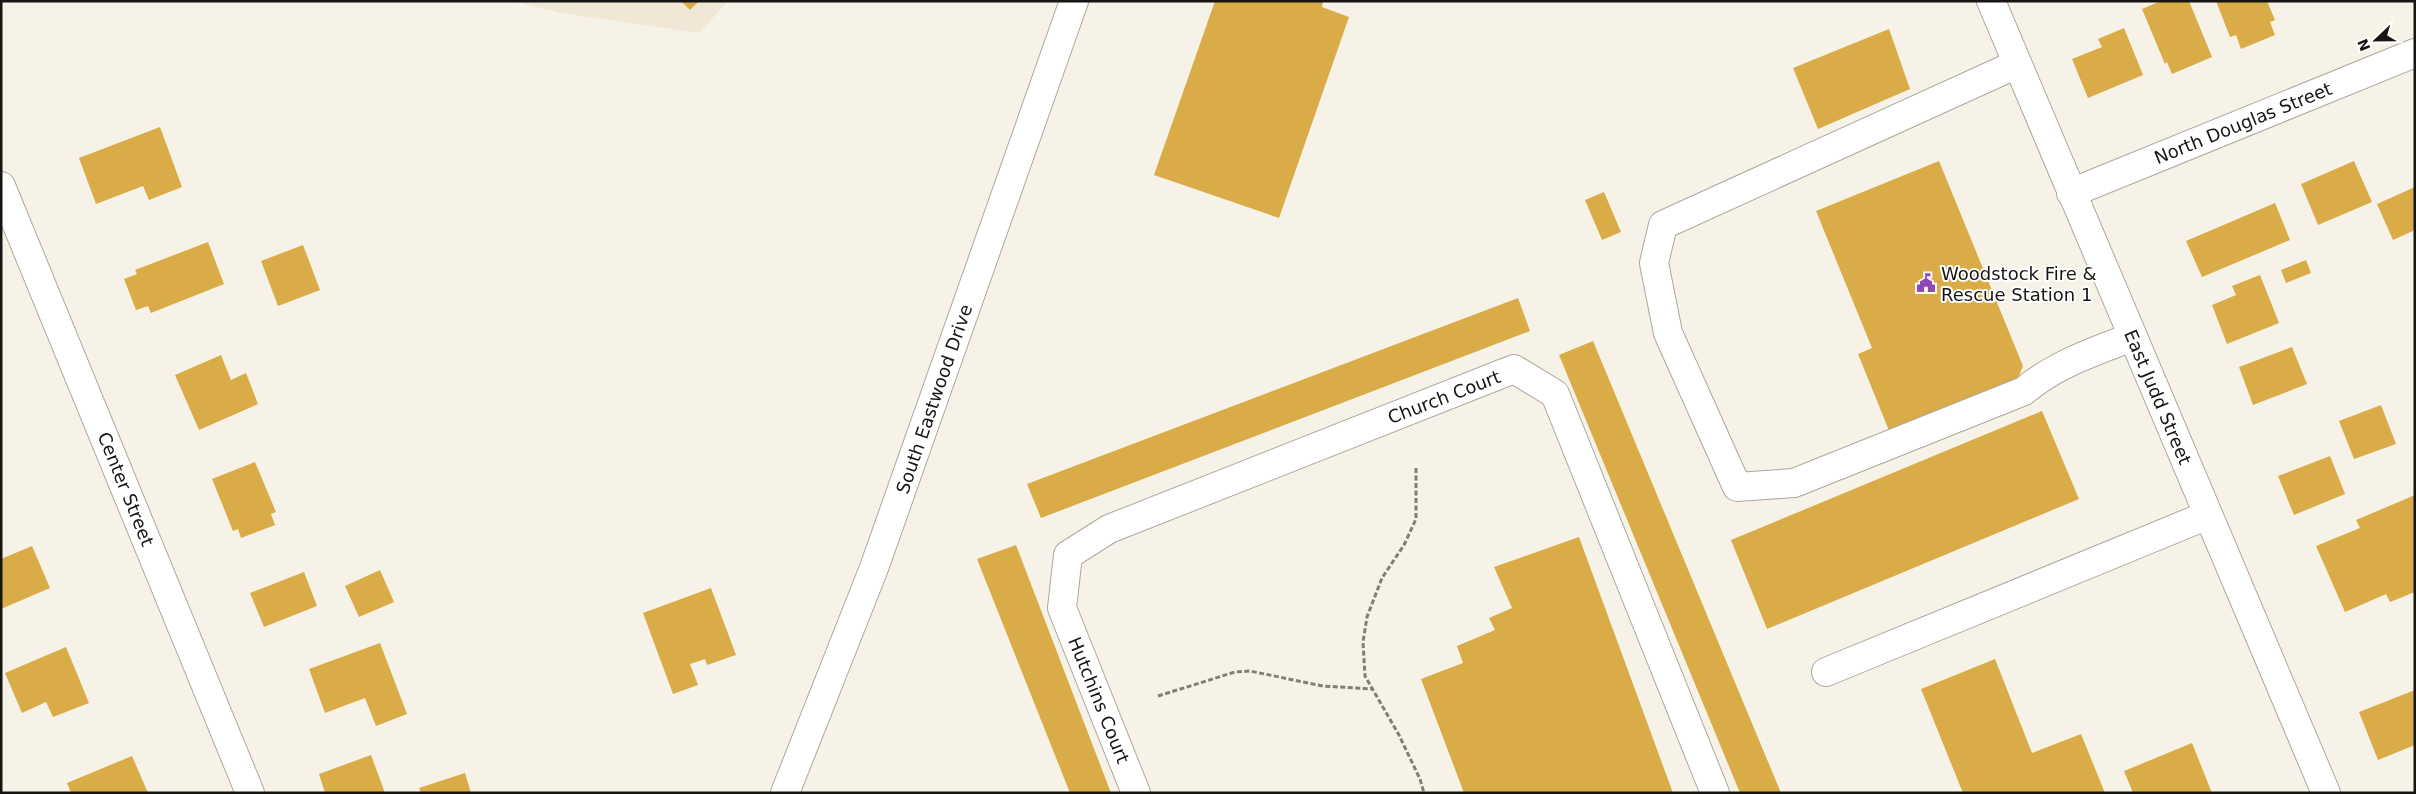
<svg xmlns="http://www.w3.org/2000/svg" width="2416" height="794" viewBox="0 0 2416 794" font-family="'DejaVu Sans',sans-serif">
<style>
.built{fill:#f0e7d6}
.building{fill:#d9ac48}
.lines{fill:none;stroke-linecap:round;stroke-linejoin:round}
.minor-casing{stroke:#ada89e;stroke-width:30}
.major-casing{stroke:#ada89e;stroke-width:30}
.path{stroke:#817d77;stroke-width:3;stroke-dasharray:5 2.5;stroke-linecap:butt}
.minor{stroke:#fff;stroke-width:28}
.major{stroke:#fff;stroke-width:28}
.labels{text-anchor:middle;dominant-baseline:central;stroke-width:4;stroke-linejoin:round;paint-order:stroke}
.street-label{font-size:18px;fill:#171512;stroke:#fff}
.poi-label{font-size:18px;fill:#171512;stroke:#fff;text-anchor:start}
</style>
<rect width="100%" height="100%" fill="#f7f2e7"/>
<polygon class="built" points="512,1 728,1 699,33 561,13"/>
<g class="building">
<polygon points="681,1 699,1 690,10"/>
<polygon points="1215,1 1323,1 1322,7 1349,17 1279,218 1154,175"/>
<polygon points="2161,1 2189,1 2212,57 2172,74 2167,62 2165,64 2142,9"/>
<polygon points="2216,1 2267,1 2275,20 2270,22 2275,35 2241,49 2236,35 2230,37"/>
<polygon points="2124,28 2143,75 2088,98 2072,59 2102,47 2098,39"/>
<polygon points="1889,29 1910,89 1818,129 1793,68"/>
<polygon points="160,127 182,187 149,200 143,186 96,204 79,158"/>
<polygon points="1939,161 2023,366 2017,381 1890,433 1858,354 1872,348 1816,211"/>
<polygon points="2354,161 2372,202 2318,225 2301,184"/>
<polygon points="2415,187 2415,230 2393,240 2377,204"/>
<polygon points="1604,192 1621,232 1602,240 1585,200"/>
<polygon points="2275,203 2290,240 2202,277 2186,241"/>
<polygon points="208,242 224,284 151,313 148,306 136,310 124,279 137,274 135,270"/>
<polygon points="303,245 320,290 278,306 261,261"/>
<polygon points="2306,260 2311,273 2286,283 2281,270"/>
<polygon points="2260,275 2279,323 2227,344 2212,305 2236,295 2232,286"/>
<polygon points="1518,298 1530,331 1041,518 1027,484"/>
<polygon points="1593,341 1781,793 1740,793 1559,355"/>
<polygon points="2292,347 2307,384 2253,405 2239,367"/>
<polygon points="221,355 231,380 246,373 258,404 199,430 175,375"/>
<polygon points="2381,405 2396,444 2354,459 2339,421"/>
<polygon points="2042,411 2079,499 1767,629 1731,540"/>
<polygon points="2330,456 2345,494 2294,515 2278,476"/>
<polygon points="255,462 276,512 271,514 275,525 241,538 238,529 233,531 212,479"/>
<polygon points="2415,495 2415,592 2390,602 2386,594 2345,612 2316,546 2360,528 2356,520"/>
<polygon points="1579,537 1673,793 1464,793 1421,679 1463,663 1457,646 1495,630 1489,618 1512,608 1494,567"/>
<polygon points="1016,545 1111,793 1070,793 977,559"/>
<polygon points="32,546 50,588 1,609 1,559"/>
<polygon points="380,570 394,602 359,617 345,586"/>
<polygon points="304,572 317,606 264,627 250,593"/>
<polygon points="711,588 736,655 707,665 705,659 690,664 698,685 673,694 643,613"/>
<polygon points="380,643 407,714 376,726 365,698 325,713 309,669"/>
<polygon points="66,647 89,703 53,717 46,702 22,713 5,673"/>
<polygon points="1995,659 2032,753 2081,734 2105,793 1963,793 1921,689"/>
<polygon points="2415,690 2415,745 2378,760 2359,712"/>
<polygon points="2192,743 2212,793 2133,793 2124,771"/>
<polygon points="371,755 385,793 325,793 319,774"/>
<polygon points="132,756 148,793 71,793 67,783"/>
<polygon points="465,773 471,793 421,793 419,788"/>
</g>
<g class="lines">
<g class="minor-casing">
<g id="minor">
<polyline points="1991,1 2326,793"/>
<path d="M2017,64L1663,225L1654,263L1668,333L1737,487L1794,483L2024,391C2054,365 2095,351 2132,337"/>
<polyline points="1,186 250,793"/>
<polyline points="2071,193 2415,53"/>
<polyline points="1826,672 2208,515"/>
<polyline points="1136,793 1062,608 1068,555 1109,529 1514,369 1555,394 1715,793"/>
</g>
</g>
<g class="major-casing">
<polyline id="major" points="785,793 874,568 1074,1"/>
</g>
<g class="path">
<polyline points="1416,468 1416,519 1404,545 1382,578 1367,617 1363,642 1365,676 1399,735 1420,779 1424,793"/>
<polyline points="1158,696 1235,672 1250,671 1323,686 1372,689"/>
</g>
<use href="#minor" class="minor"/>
<use href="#major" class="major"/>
</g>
<defs>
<g id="civic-bare" transform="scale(1.5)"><path d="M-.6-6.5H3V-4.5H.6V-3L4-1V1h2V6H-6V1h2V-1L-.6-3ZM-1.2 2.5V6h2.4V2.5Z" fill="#9247b9" stroke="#fff" stroke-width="2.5" paint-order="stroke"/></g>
</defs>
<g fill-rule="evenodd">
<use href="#civic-bare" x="1926" y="283"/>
</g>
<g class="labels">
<g class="street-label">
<text transform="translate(2243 123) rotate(-22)">North Douglas Street</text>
<text transform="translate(1444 397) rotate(-21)">Church Court</text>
<text transform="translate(2158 397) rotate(67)">East Judd Street</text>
<text transform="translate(934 399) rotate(-71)">South Eastwood Drive</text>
<text transform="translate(126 489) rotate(68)">Center Street</text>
<text transform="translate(1099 700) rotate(68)">Hutchins Court</text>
</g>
<g class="poi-label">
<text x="1941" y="273">Woodstock Fire &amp;<tspan x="1941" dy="21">Rescue Station 1</tspan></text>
</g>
</g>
<rect width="2416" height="794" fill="none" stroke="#171512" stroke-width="5"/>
<g transform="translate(2376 40) rotate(248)" stroke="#ffffff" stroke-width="4" paint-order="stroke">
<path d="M0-4L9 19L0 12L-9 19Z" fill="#171512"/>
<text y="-8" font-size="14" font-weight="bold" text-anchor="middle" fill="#171512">N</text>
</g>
</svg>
